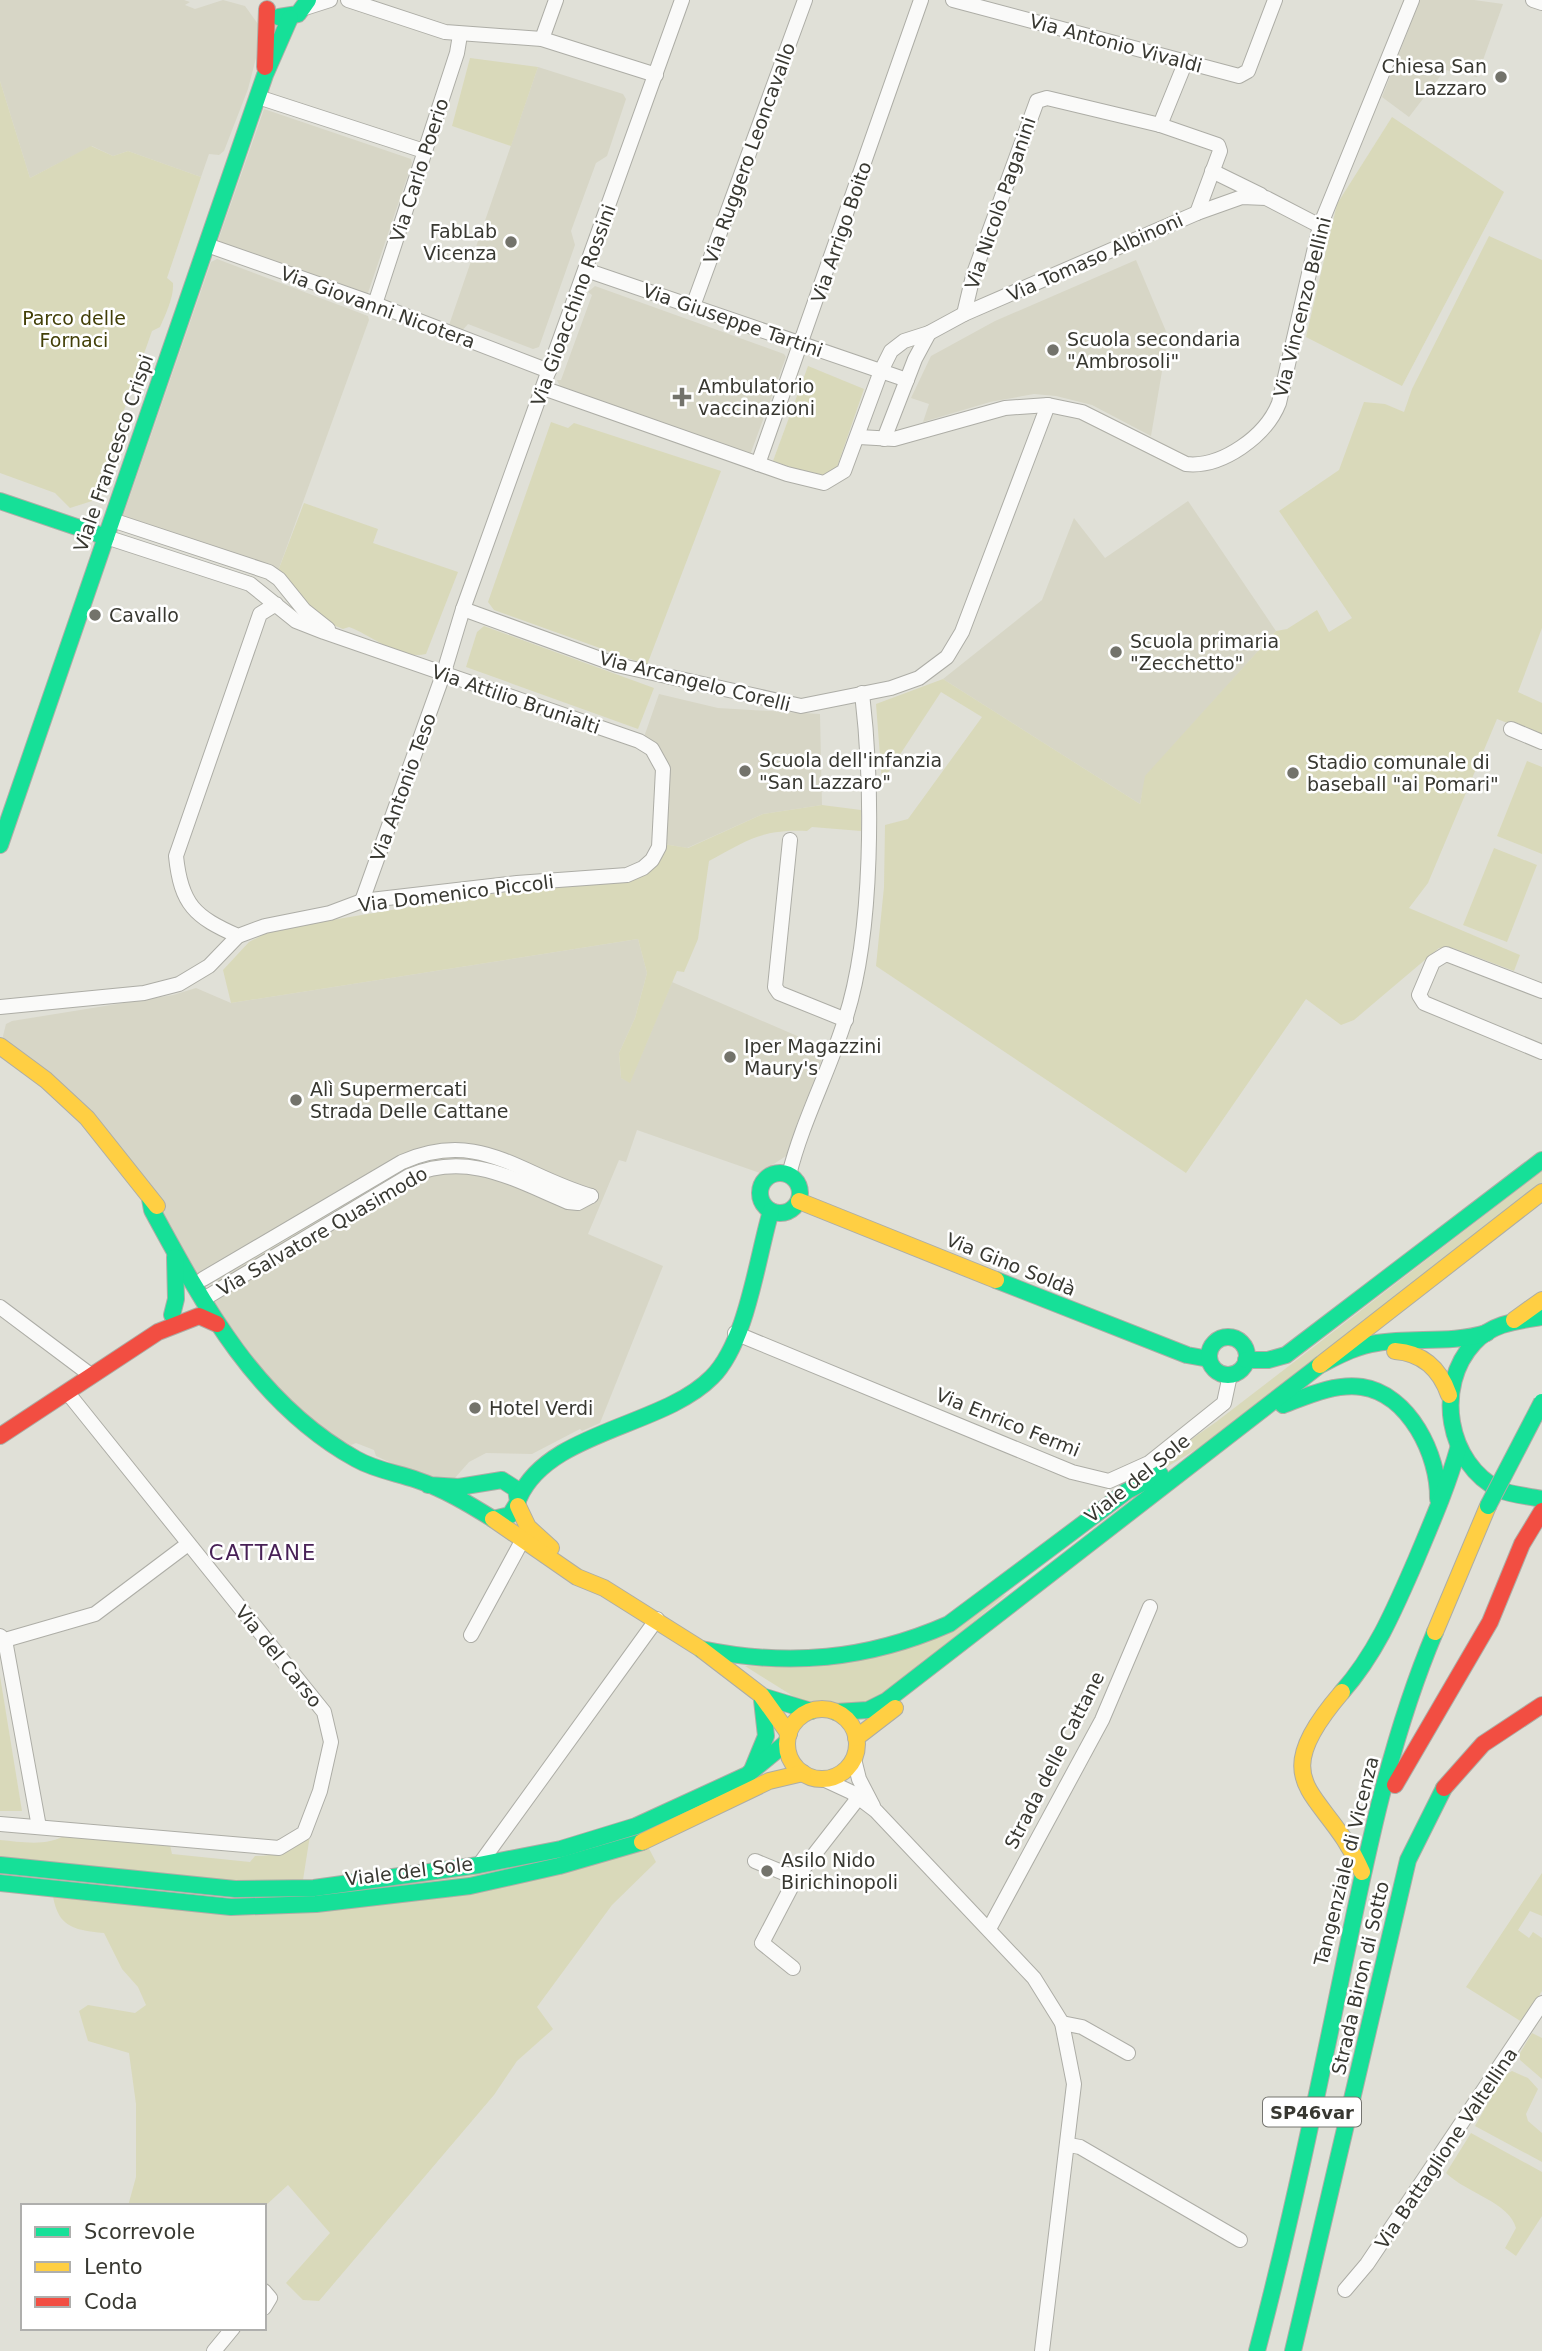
<svg xmlns="http://www.w3.org/2000/svg" width="1542" height="2351" viewBox="0 0 1542 2351" font-family="'DejaVu Sans',sans-serif">
<style>
.built{fill:#d7d6c6}
.green{fill:#d9d9ba}
.lines{fill:none;stroke-linecap:round;stroke-linejoin:round}
.street-casing{stroke:#adada6;stroke-width:16}
.fast-casing{stroke:#adada6;stroke-width:18}
.slow-casing{stroke:#adada6;stroke-width:18}
.jam-casing{stroke:#adada6;stroke-width:18}
.street{stroke:#fafaf9;stroke-width:14}
.fast{stroke:#16e098;stroke-width:16}
.slow{stroke:#ffcf43;stroke-width:16}
.jam{stroke:#f24e42;stroke-width:16}
.fast-bridge-casing{stroke:#adada6;stroke-width:18;stroke-linecap:butt}
.fast-bridge{stroke:#16e098;stroke-width:16}
.poi-dot{fill:#73736b;stroke:#fff;stroke-width:2.5}
.labels{text-anchor:middle;dominant-baseline:central;stroke-width:5;stroke-linejoin:round;paint-order:stroke}
.shield{fill:#fff;stroke:#74746f;stroke-width:2}
.shield-label{font-size:18px;font-weight:bold;fill:#383831}
.street-label{font-size:19px;fill:#383831;stroke:#fff}
.poi-label{font-size:19px;fill:#383831;stroke:#fff;text-anchor:start}
.park-label{font-size:19px;fill:#423f07;stroke:#fff}
.neighbourhood-label{font-size:21px;letter-spacing:2px;fill:#482056;stroke:#fff}
</style>
<rect width="100%" height="100%" fill="#e0e0d7"/>
<g class="built">
<polygon points="0,0 184,0 190,2 185,5 195,9 223,0 245,6 258,24 256,58 248,89 224,151 219,155 209,154 201,177 128,151 113,156 92,146 30,178 0,81"/>
<polygon points="1420,0 1474,0 1503,4 1477,77 1445,70 1409,117 1382,97"/>
<polygon points="538,67 623,94 626,99 607,156 596,163 571,231 575,245 539,347 533,349 468,324 460,333 448,328"/>
<polygon points="264,109 411,159 412,163 367,296 223,250 218,241"/>
<polygon points="217,259 368,316 369,320 278,571 126,522 123,516 211,262"/>
<polygon points="1136,260 1168,336 1151,436 1092,405 1056,396 1034,394 990,402 923,422 929,404 911,398 931,356 995,321"/>
<polygon points="595,286 784,354 786,357 750,455 561,389 557,380 561,380 592,295 588,292"/>
<polygon points="1188,501 1276,631 1146,776 1140,804 943,679 1042,600 1074,518 1105,558"/>
<polygon points="659,694 718,708 820,714 822,805 763,814 687,848 663,844 668,767 661,750 644,737"/>
<polygon points="638,939 647,973 635,1018 619,1053 621,1078 630,1082 672,982 825,1048 806,1113 786,1156 760,1173 637,1130 626,1162 619,1160 588,1234 663,1266 600,1423 582,1431 580,1429 532,1454 486,1453 469,1462 454,1479 430,1477 404,1469 376,1456 374,1450 356,1443 351,1445 310,1425 260,1371 213,1300 226,1278 216,1283 215,1277 197,1274 140,1183 4,1044 3,1036 6,1024 12,1021 173,995 196,988 231,1003"/>
</g>
<g class="green">
<polygon points="470,58 538,67 511,146 452,126"/>
<path d="M0,81L30,178L91,146L113,156L128,151L201,177L167,278L173,283C174,297 166,313 160,327L152,331L92,501L70,508L55,493L0,473Z"/>
<polygon points="1392,117 1504,192 1402,386 1306,337 1337,204"/>
<polygon points="1489,236 1542,260 1542,628 1518,692 1542,703 1542,736 1497,719 1428,883 1409,908 1520,955 1514,971 1453,948 1439,948 1354,1020 1341,1025 1306,999 1186,1173 876,966 884,887 885,825 908,819 982,717 941,692 882,782 876,704 943,679 1140,804 1145,776 1276,631 1287,629 1317,610 1329,632 1352,618 1279,511 1339,470 1364,402 1385,404 1404,412 1412,389"/>
<polygon points="808,366 864,389 836,470 820,477 773,461"/>
<polygon points="551,422 568,428 574,423 721,471 647,665 494,610 488,602"/>
<path d="M304,503L378,529L373,543L458,572L426,654C398,660 372,635 349,627L343,629L321,620L278,571Z"/>
<polygon points="484,626 654,688 638,729 466,667 477,632"/>
<polygon points="1527,761 1542,767 1542,854 1497,836"/>
<path d="M822,805L861,810V831L812,827L807,831C762,829 748,840 709,861L698,939L684,972L677,971L630,1083L621,1078L619,1053L635,1018L647,973L638,939L231,1003L223,970L249,942L272,930L487,894L629,881C650,875 654,864 663,844L688,848L763,814Z"/>
<polygon points="1494,848 1537,865 1507,942 1463,925"/>
<polygon points="1542,1171 1542,1192 1245,1420 1137,1485 1146,1471 1216,1422"/>
<polygon points="1007,1594 896,1686 858,1709 809,1706 745,1666 813,1667"/>
<polygon points="0,1676 22,1811 0,1811"/>
<path d="M67,1834L170,1845L172,1854L250,1862L255,1856C278,1856 293,1849 310,1835L303,1880L210,1881L0,1859V1840C22,1842 48,1847 67,1834Z"/>
<path d="M645,1841L656,1862L612,1905L537,2007L553,2029L517,2061L494,2095L319,2301L303,2300L286,2283L330,2233L288,2185L264,2207L128,2206L136,2177V2104L129,2053L88,2041L79,2011L88,2005L135,2013L146,2005L138,1987L122,1969L104,1933C71,1930 56,1926 52,1889L231,1907Z"/>
<polygon points="1542,1873 1542,1916 1530,1911 1518,1930 1529,1938 1533,1932 1542,1938 1542,1991 1522,2022 1466,1987"/>
<polygon points="1532,2033 1542,2038 1542,2079 1520,2060 1520,2053"/>
<polygon points="1512,2071 1528,2078 1538,2089 1526,2114 1528,2121 1542,2133 1542,2162 1475,2126 1503,2076"/>
<path d="M1471,2133L1542,2172V2216L1516,2256L1505,2248L1516,2228C1509,2202 1468,2194 1446,2173Z"/>
</g>
<g class="lines">
<g class="street-casing">
<g id="street">
<polyline points="348,0 445,32 542,39 656,75"/>
<polyline points="953,0 1239,76 1248,71 1275,0"/>
<polyline points="1533,0 1542,3"/>
<polyline points="305,8 330,0"/>
<polyline points="542,39 556,0"/>
<polyline points="258,97 424,151"/>
<polyline points="1160,125 1186,61"/>
<polyline points="1212,171 1261,195"/>
<polyline points="207,245 375,304 549,371"/>
<polyline points="586,270 907,380"/>
<polyline points="375,304 457,53 460,35"/>
<polyline points="693,306 805,0"/>
<polyline points="964,314 973,276 1037,101 1047,98 1160,125 1218,145 1220,151 1197,213"/>
<polyline points="543,388 787,474 824,483 844,471 881,371 891,351 904,341 929,333 964,314 1197,213 1242,197 1266,198 1320,226"/>
<path d="M859,437L894,439L1005,408L1048,405L1082,412L1186,464C1222,468 1266,436 1279,403L1320,226L1412,0"/>
<polyline points="884,439 915,359 929,333"/>
<polyline points="758,464 921,0"/>
<polyline points="112,520 269,572 279,579 304,610 328,629"/>
<path d="M106,537L250,584L296,621L324,632L639,741L652,749L663,769L659,847L652,860L643,868L627,875L517,883L362,901L330,913L265,926L238,936C195,917 181,905 176,856L260,614L276,604"/>
<polyline points="463,609 617,665 801,706 891,688 919,678 947,657 962,632 1048,405"/>
<polyline points="1511,729 1542,742"/>
<polyline points="790,840 775,987 779,993 846,1020"/>
<polyline points="362,901 444,672 463,609 682,0"/>
<polyline points="1542,991 1446,954 1433,962 1419,995 1424,1003 1542,1052"/>
<polyline points="0,1007 144,993 179,984 209,966 238,936"/>
<path d="M789,1175C802,1122 829,1072 845,1020C874,932 873,786 862,693"/>
<path d="M203,1279L402,1162C480,1128 519,1175 591,1196"/>
<path d="M202,1300L409,1176C468,1151 513,1179 568,1202L578,1203L591,1196"/>
<polyline points="0,1307 92,1376"/>
<polyline points="735,1333 1072,1472 1109,1481 1149,1463 1224,1403 1230,1375"/>
<polyline points="471,1635 522,1541"/>
<polyline points="0,1636 5,1640 95,1614 188,1544"/>
<polyline points="5,1640 39,1827"/>
<polyline points="854,1759 859,1779 873,1806"/>
<polyline points="823,1779 851,1792 876,1811 1034,1978 1062,2023 1074,2084 1042,2351"/>
<polyline points="0,1824 279,1848 304,1833 320,1791 331,1742 324,1712 67,1392"/>
<polyline points="755,1861 796,1878"/>
<polyline points="479,1865 657,1619"/>
<polyline points="989,1929 1102,1720 1150,1607"/>
<polyline points="793,1968 762,1943 796,1878 859,1797"/>
<polyline points="1062,2023 1082,2027 1128,2053"/>
<polyline points="1069,2145 1080,2147 1240,2240"/>
<polyline points="1345,2290 1367,2264 1542,2003"/>
<polyline points="264,2291 270,2298 264,2308"/>
<polyline points="214,2351 233,2328"/>
</g>
</g>
<g class="fast-casing">
<g id="fast">
<polyline points="279,17 298,14 308,0"/>
<polyline points="0,501 106,537"/>
<polyline points="0,845 265,75 290,18"/>
<circle cx="780" cy="1193" r="20"/>
<path d="M150,1199L152,1210C204,1306 257,1404 356,1459C375,1470 397,1473 417,1480C444,1489 469,1504 493,1519L510,1515L518,1502L516,1489L502,1480L459,1487L428,1485"/>
<polyline points="996,1280 1187,1355 1209,1359"/>
<polyline points="172,1315 176,1299 175,1257"/>
<path d="M1542,1317C1517,1321 1492,1323 1474,1343C1434,1386 1447,1464 1500,1490C1512,1495 1529,1496 1542,1499"/>
<circle cx="1228" cy="1356" r="19"/>
<polyline points="1246,1360 1268,1360 1286,1355 1542,1160"/>
<path d="M1283,1405C1307,1396 1335,1383 1362,1387C1409,1394 1439,1455 1438,1499"/>
<path d="M519,1498C548,1431 663,1427 712,1377C747,1342 757,1258 771,1211"/>
<path d="M701,1649C788,1667 867,1660 949,1624L1127,1491L1160,1474"/>
<path d="M1342,1692C1377,1652 1395,1608 1416,1560C1431,1524 1447,1488 1458,1449"/>
<polyline points="765,1697 811,1711"/>
<path d="M836,1712L868,1710L886,1701L1320,1365C1338,1356 1356,1346 1377,1343C1414,1337 1450,1344 1487,1333"/>
<polyline points="752,1770 766,1736 762,1700"/>
<polyline points="0,1865 235,1889 314,1888 479,1865 561,1849 636,1826 747,1775 787,1742"/>
<polyline points="0,1883 231,1907 316,1904 470,1886 559,1866 642,1842"/>
<path d="M1257,2351C1290,2226 1316,2100 1342,1974C1366,1858 1389,1741 1435,1632"/>
<polyline points="1293,2351 1408,1860 1444,1788"/>
</g>
</g>
<g class="slow-casing">
<g id="slow">
<polyline points="0,1046 46,1080 87,1118 157,1206"/>
<polyline points="799,1201 996,1280"/>
<polyline points="1514,1320 1542,1300"/>
<path d="M1395,1351C1423,1353 1440,1369 1449,1395"/>
<polyline points="1320,1365 1542,1192"/>
<polyline points="518,1506 528,1527 551,1548"/>
<polyline points="493,1519 577,1577 604,1588 701,1649 761,1695 789,1734"/>
<polyline points="1435,1632 1488,1506"/>
<path d="M1342,1692C1259,1789 1326,1788 1362,1872"/>
<circle cx="822" cy="1744" r="35"/>
<polyline points="856,1738 895,1708"/>
<polyline points="642,1842 769,1781 803,1773"/>
</g>
</g>
<g class="jam-casing">
<g id="jam">
<polyline points="265,67 267,9"/>
<polyline points="0,1436 158,1332 199,1316 217,1324"/>
<polyline points="1395,1785 1490,1622 1522,1544 1542,1511"/>
<polyline points="1444,1788 1483,1744 1542,1705"/>
</g>
</g>
<use href="#street" class="street"/>
<use href="#fast" class="fast"/>
<use href="#slow" class="slow"/>
<use href="#jam" class="jam"/>
<g class="fast-bridge-casing">
<polyline id="fast-bridge" points="1488,1506 1542,1402"/>
</g>
<use href="#fast-bridge" class="fast-bridge"/>
</g>
<g class="poi-dot">
<circle cx="1501" cy="77" r="7"/>
<circle cx="511" cy="242" r="7"/>
<circle cx="1053" cy="350" r="7"/>
<path d="M678.5 386.5h7v7h7v7h-7v7h-7v-7h-7v-7h7z"/>
<circle cx="95" cy="615" r="7"/>
<circle cx="1116" cy="652" r="7"/>
<circle cx="745" cy="771" r="7"/>
<circle cx="1293" cy="773" r="7"/>
<circle cx="730" cy="1057" r="7"/>
<circle cx="296" cy="1100" r="7"/>
<circle cx="475" cy="1408" r="7"/>
<circle cx="767" cy="1871" r="7"/>
</g>
<g class="labels">
<rect class="shield" x="1263" y="2097.5" width="98" height="29" rx="5"/>
<g class="shield-label">
<text x="1312" y="2112">SP46var</text>
</g>
<g class="street-label">
<text transform="translate(1116 43) rotate(15)">Via Antonio Vivaldi</text>
<text transform="translate(749 153) rotate(-70)">Via Ruggero Leoncavallo</text>
<text transform="translate(419 170) rotate(-72)">Via Carlo Poerio</text>
<text transform="translate(1000 203) rotate(-71)">Via Nicolò Paganini</text>
<text transform="translate(841 232) rotate(-71)">Via Arrigo Boito</text>
<text transform="translate(1095 257) rotate(-24)">Via Tomaso Albinoni</text>
<text transform="translate(573 305) rotate(-70)">Via Gioacchino Rossini</text>
<text transform="translate(378 307) rotate(20)">Via Giovanni Nicotera</text>
<text transform="translate(1302 307) rotate(-76)">Via Vincenzo Bellini</text>
<text transform="translate(733 320) rotate(19)">Via Giuseppe Tartini</text>
<text transform="translate(113 453) rotate(-71)">Viale Francesco Crispi</text>
<text transform="translate(695 681) rotate(14)">Via Arcangelo Corelli</text>
<text transform="translate(516 699) rotate(19)">Via Attilio Brunialti</text>
<text transform="translate(403 787) rotate(-70)">Via Antonio Teso</text>
<text transform="translate(456 893) rotate(-7)">Via Domenico Piccoli</text>
<text transform="translate(322 1231) rotate(-30)">Via Salvatore Quasimodo</text>
<text transform="translate(1011 1264) rotate(22)">Via Gino Soldà</text>
<text transform="translate(1008 1422) rotate(22)">Via Enrico Fermi</text>
<text transform="translate(1137 1478) rotate(-39)">Viale del Sole</text>
<text transform="translate(279 1656) rotate(51)">Via del Carso</text>
<text transform="translate(1054 1760) rotate(-63)">Strada delle Cattane</text>
<text transform="translate(1346 1861) rotate(-76)">Tangenziale di Vicenza</text>
<text transform="translate(409 1871) rotate(-7)">Viale del Sole</text>
<text transform="translate(1360 1978) rotate(-77)">Strada Biron di Sotto</text>
<text transform="translate(1446 2148) rotate(-56)">Via Battaglione Valtellina</text>
</g>
<g class="poi-label">
<text x="1487" y="66" text-anchor="end">Chiesa San<tspan x="1487" dy="22">Lazzaro</tspan></text>
<text x="497" y="231" text-anchor="end">FabLab<tspan x="497" dy="22">Vicenza</tspan></text>
<text x="1067" y="339">Scuola secondaria<tspan x="1067" dy="22">"Ambrosoli"</tspan></text>
<text x="698" y="386">Ambulatorio<tspan x="698" dy="22">vaccinazioni</tspan></text>
<text x="109" y="615">Cavallo</text>
<text x="1130" y="641">Scuola primaria<tspan x="1130" dy="22">"Zecchetto"</tspan></text>
<text x="759" y="760">Scuola dell'infanzia<tspan x="759" dy="22">"San Lazzaro"</tspan></text>
<text x="1307" y="762">Stadio comunale di<tspan x="1307" dy="22">baseball "ai Pomari"</tspan></text>
<text x="744" y="1046">Iper Magazzini<tspan x="744" dy="22">Maury's</tspan></text>
<text x="310" y="1089">Alì Supermercati<tspan x="310" dy="22">Strada Delle Cattane</tspan></text>
<text x="489" y="1408">Hotel Verdi</text>
<text x="781" y="1860">Asilo Nido<tspan x="781" dy="22">Birichinopoli</tspan></text>
</g>
<g class="park-label">
<text x="74" y="318">Parco delle<tspan x="74" dy="22">Fornaci</tspan></text>
</g>
<g class="neighbourhood-label">
<text x="263" y="1553">CATTANE</text>
</g>
</g>
<rect x="21" y="2204" width="245" height="126" fill="#ffffff" stroke="#afafad" stroke-width="2"/>
<rect x="35" y="2227" width="35" height="10" fill="#16e098" stroke="#afafad" stroke-width="2"/>
<text x="84" y="2239" font-size="21" fill="#383831">Scorrevole</text>
<rect x="35" y="2262" width="35" height="10" fill="#ffcf43" stroke="#afafad" stroke-width="2"/>
<text x="84" y="2274" font-size="21" fill="#383831">Lento</text>
<rect x="35" y="2297" width="35" height="10" fill="#f24e42" stroke="#afafad" stroke-width="2"/>
<text x="84" y="2309" font-size="21" fill="#383831">Coda</text>
</svg>
